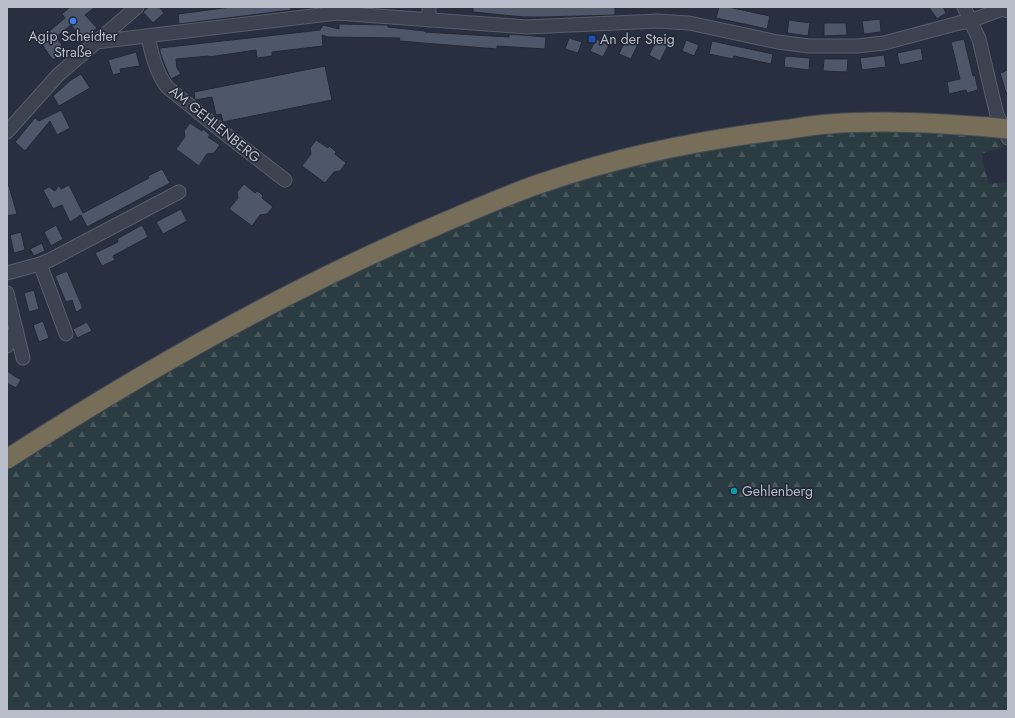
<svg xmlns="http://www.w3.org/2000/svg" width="1015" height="718" viewBox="0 0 1015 718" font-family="Jost,sans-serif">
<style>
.forest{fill:url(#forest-firs)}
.building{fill:#4e5669;stroke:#232937}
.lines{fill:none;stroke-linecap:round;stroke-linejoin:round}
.minor-casing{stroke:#575d6a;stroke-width:15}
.highway-casing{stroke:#444a57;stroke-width:21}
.minor{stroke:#3c4250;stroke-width:13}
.highway{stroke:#766e59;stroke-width:19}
.highway-bridge-casing{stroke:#444a57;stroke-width:21;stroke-linecap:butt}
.highway-bridge{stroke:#766e59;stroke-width:19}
.shop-dot{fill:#3f7fe0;stroke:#212735;stroke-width:1.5}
.transit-dot{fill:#1a4fb4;stroke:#212735;stroke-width:1.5}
.culture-dot{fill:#0f9aa8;stroke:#212735;stroke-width:1.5}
.labels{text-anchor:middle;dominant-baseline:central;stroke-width:3;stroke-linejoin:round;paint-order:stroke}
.poi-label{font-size:14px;fill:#b9bdca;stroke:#212735;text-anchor:start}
.street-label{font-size:14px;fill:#b9bdca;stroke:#212735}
</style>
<defs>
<pattern id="forest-firs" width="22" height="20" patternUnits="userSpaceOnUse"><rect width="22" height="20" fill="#2a3c41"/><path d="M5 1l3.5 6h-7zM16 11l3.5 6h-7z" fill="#47565b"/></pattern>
</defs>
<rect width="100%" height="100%" fill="#282f40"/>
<polygon class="forest" points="850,131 925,132 998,137 1002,148 981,154 989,184 1008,182 1008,711 7,711 7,468 134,387 275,308 487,212 547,191 640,163 723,146"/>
<g class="building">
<polygon points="70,7 95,7 85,15 97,28 83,39 71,25 56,37 62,45 60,47 63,50 53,60 40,42 41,38 65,18 62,14"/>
<polygon points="149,7 159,7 164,13 153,23 143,12"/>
<polygon points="231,7 291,7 291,10 179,24 178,14"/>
<polygon points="473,7 615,7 615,15 545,17 523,17 473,12"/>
<polygon points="719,7 728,7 770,16 767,29 716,18"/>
<polygon points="929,7 943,7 946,13 937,19"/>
<polygon points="880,19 881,32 864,34 862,21"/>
<polygon points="789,20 810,23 808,36 787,33"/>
<polygon points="824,23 846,23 847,35 824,36"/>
<polygon points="339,24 388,25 388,27 425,31 425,32 474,35 509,37 509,34 546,37 545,49 497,46 497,49 399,41 400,38 328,37 322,35 323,46 272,52 272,56 257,58 256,50 209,57 209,56 176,59 177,68 181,74 171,79 165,66 160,52 160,48 320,30 323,25 339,29"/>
<polygon points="658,37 669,43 660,61 649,55"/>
<polygon points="569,38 582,42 578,53 565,49"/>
<polygon points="596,39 609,45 603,57 590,51"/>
<polygon points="626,39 638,44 631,59 619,54"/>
<polygon points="964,39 973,76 975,75 978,90 967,93 966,90 949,94 947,82 960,79 951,42"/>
<polygon points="686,40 699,45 694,56 682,51"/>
<polygon points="712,41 773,54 771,64 734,56 733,59 709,54"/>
<polygon points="921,48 923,60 900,65 897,53"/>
<polygon points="136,52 140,66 120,69 121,73 113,75 108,60"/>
<polygon points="884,55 886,67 862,70 860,58"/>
<polygon points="785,56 810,58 809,70 784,67"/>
<polygon points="824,59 848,59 847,72 823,71"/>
<polygon points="325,66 332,100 223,122 221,114 216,115 212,97 195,100 194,92"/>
<polygon points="1008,70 1008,93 1006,93 1000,73"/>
<polygon points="81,74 90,88 59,106 53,96 71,80"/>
<polygon points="61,110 70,128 57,135 50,121 25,151 15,142 35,118 39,121"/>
<polygon points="190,123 202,131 203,129 210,135 208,137 220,145 214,153 207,154 199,166 176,149 185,137 184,131"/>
<polygon points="316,140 328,148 329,146 333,149 336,152 335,154 346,163 340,171 334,172 325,183 302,166 311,154 310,148"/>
<polygon points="162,169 170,183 87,227 81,215 70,222 62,205 53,209 43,190 49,187 55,191 59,185 61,189 69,185 83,213 149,178 148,176"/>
<polygon points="244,184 255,193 257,191 260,193 263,196 262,198 273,207 267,214 260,215 252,226 229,209 238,198 237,192"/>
<polygon points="7,186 9,186 17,214 7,216"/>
<polygon points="181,209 187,221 163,234 156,222"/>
<polygon points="56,225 63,239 51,246 44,232"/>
<polygon points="142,225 148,237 113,256 115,260 102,266 95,253 118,242 117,239"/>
<polygon points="21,232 25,250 14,253 10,235"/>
<polygon points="42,243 45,251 34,256 30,249"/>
<polygon points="67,271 82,306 82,309 76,312 72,300 66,302 55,276"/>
<polygon points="34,290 39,309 29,312 24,293"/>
<polygon points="43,321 49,338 39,342 33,325"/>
<polygon points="87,322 92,331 77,338 73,329"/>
<polygon points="7,371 21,380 16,388 7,383"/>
</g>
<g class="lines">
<g class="minor-casing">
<g id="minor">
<polyline points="964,7 979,39 997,115 1008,138"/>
<polyline points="429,20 429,7"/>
<path d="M148,37C152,55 156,72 167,87L219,129L285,180"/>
<polyline points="96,42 337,13 527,27 658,21 689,23 778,42 809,46 857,46 884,43 959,23 970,21 1002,9 1008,11"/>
<polyline points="7,132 58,75 137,7"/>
<polyline points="40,264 66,334"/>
<polyline points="7,273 40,264 50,260 179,192"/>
<polyline points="7,293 23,358"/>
<polyline points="7,346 16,330"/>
</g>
</g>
<g class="highway-casing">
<path id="highway" d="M7,459C147,369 292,286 445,222C476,209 507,195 539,184C617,157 699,140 782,130C797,128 813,125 829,124C882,120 935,123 988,127"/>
</g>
<use href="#minor" class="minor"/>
<use href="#highway" class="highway"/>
<g class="highway-bridge-casing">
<polyline id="highway-bridge" points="988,127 1008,129"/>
</g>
<use href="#highway-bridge" class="highway-bridge"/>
</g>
<circle class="shop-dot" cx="73" cy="21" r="4"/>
<rect class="transit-dot" x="588" y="35" width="8" height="8" rx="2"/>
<circle class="culture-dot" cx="734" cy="491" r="4"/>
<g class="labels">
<g class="poi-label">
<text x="73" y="36" text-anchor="middle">Agip Scheidter<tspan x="73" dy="16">Straße</tspan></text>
<text x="600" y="39">An der Steig</text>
<text x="742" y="491">Gehlenberg</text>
</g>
<g class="street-label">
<text transform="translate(215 124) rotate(39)">AM GEHLENBERG</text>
</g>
</g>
<rect width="1015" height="718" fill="none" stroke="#b9bdca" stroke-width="16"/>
</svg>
